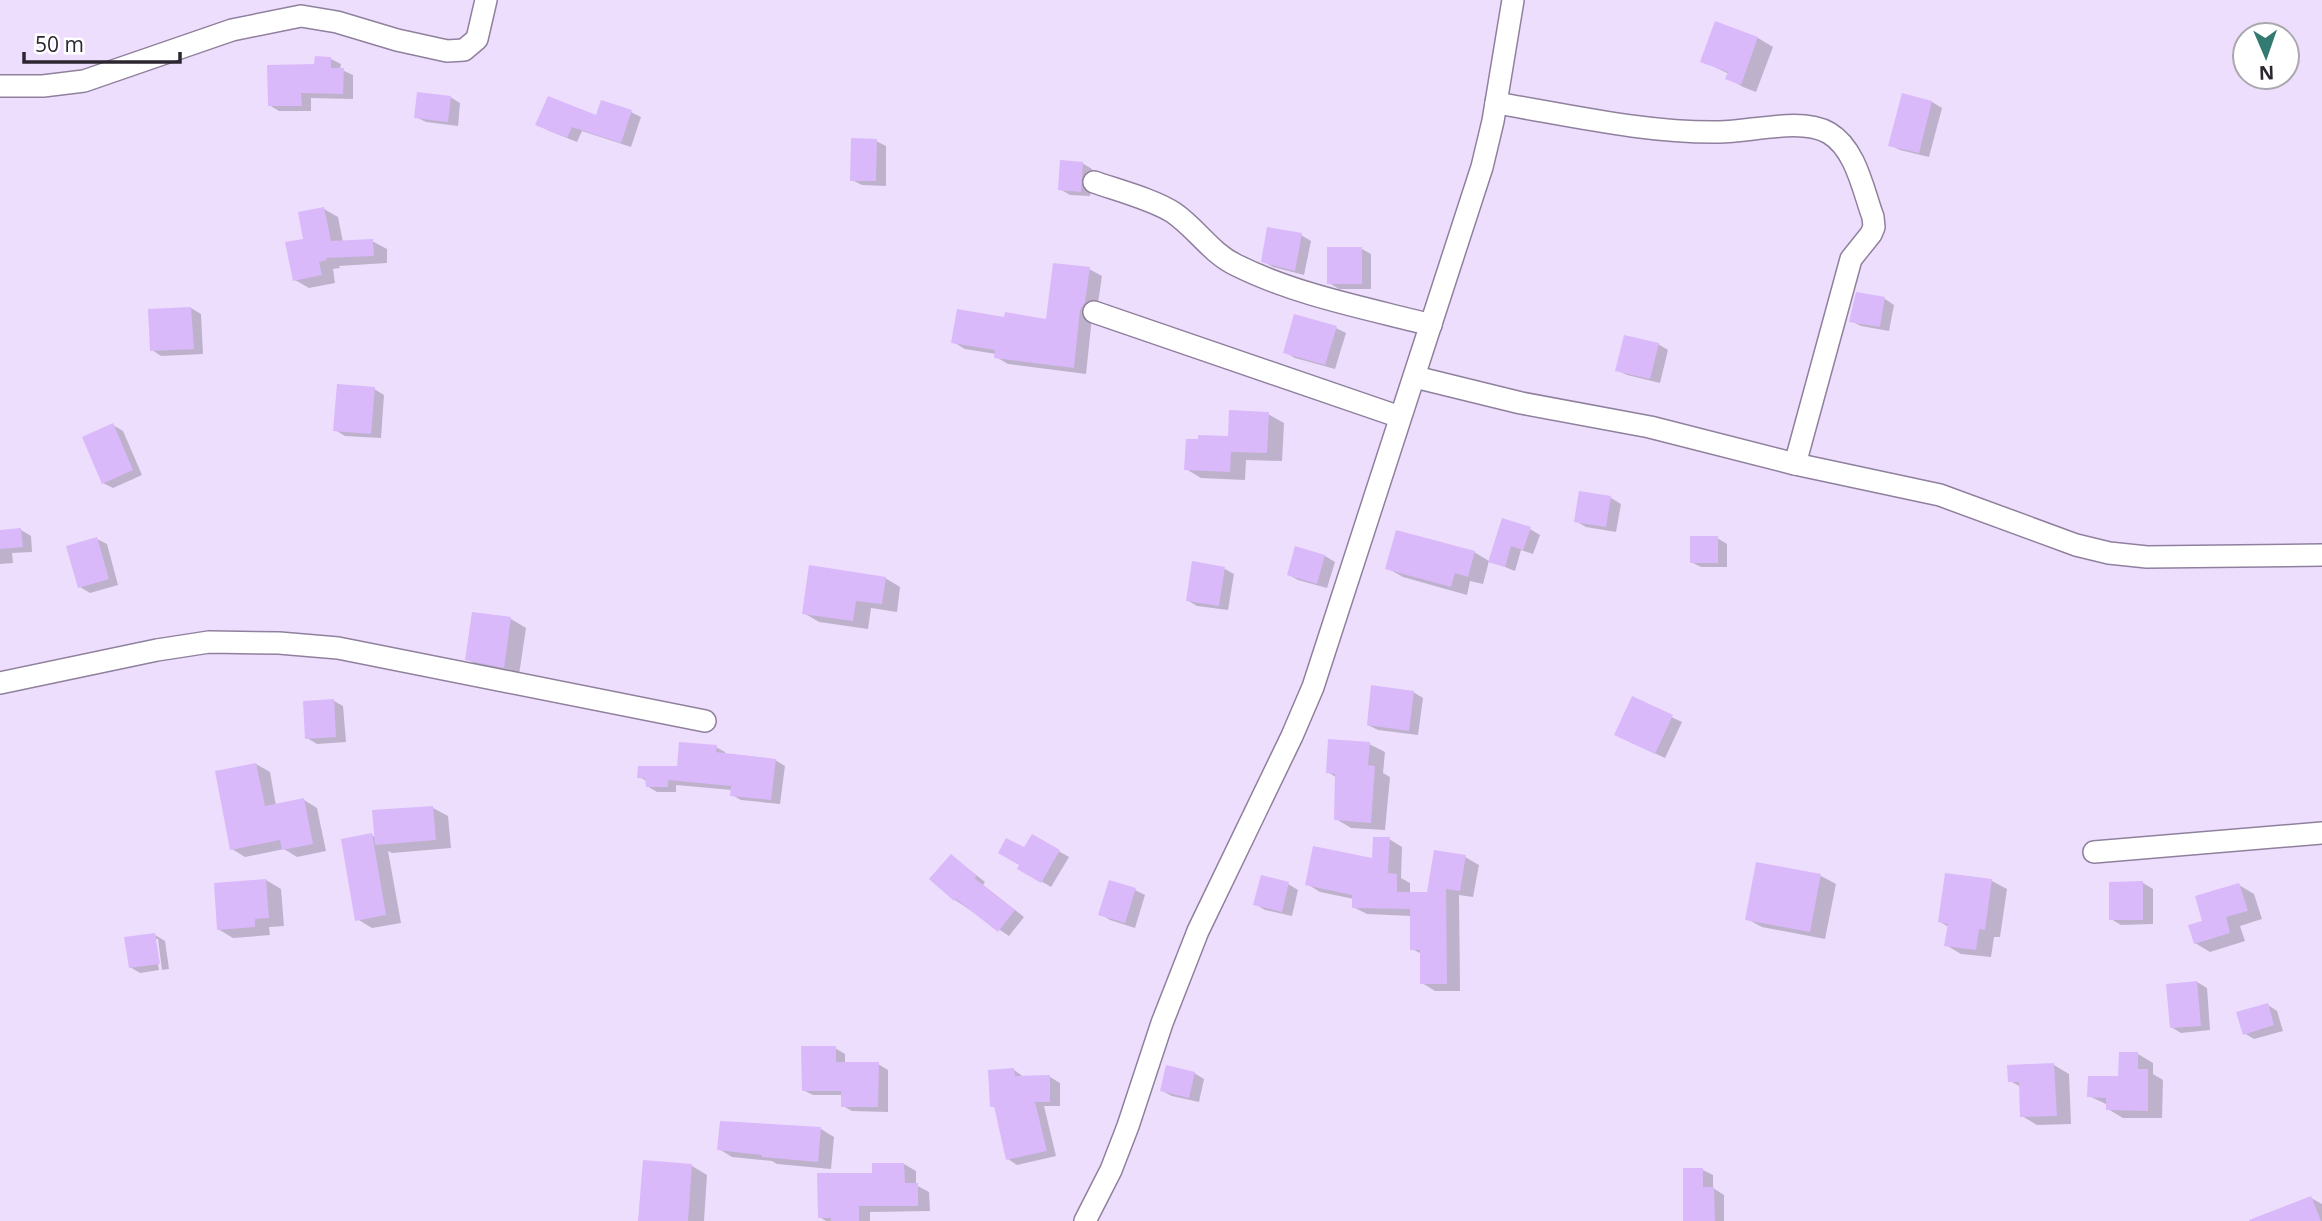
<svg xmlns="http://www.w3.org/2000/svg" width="2322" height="1221" viewBox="0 0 2322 1221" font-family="'Open Sans',sans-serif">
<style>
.shadow{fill:#0003}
.building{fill:#d9b9fa}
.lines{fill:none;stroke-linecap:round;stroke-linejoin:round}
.minor-casing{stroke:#8f809d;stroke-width:24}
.minor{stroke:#fff;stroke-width:21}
</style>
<rect width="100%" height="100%" fill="#eedefe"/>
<g class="shadow">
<polygon points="1716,23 1758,38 1773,47 1756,92 1743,87 1727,78 1729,74 1702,61"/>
<polygon points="331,59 341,64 340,69 353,75 353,99 311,98 311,111 279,111 269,105 316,66"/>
<polygon points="1903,95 1932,102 1942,108 1929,157 1900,150 1890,145"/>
<polygon points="450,97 460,103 458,126 426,122 416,117"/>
<polygon points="631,112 641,117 631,147 582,131 577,142 547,130"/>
<polygon points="876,141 886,146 886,186 862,185 852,180"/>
<polygon points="1082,163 1092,169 1090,196 1070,195 1060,189"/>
<polygon points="324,209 338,217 343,242 372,241 387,249 387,263 339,266 340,268 333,269 335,283 309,288 295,280 305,240"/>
<polygon points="1301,235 1311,241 1304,275 1273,267 1263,261"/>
<polygon points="1362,249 1371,254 1371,289 1339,289 1329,283"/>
<polygon points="1089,269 1102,276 1097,310 1092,317 1086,374 1008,364 996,357 996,354 965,349 953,342 1005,319 1048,321"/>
<polygon points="1885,299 1894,305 1889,331 1861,326 1851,321"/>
<polygon points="191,308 201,314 203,354 161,356 152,350"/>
<polygon points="1336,328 1346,333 1335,369 1295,358 1285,352"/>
<polygon points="1658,344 1668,350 1660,383 1627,375 1617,370"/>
<polygon points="374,389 384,395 381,438 345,436 335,430"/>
<polygon points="1268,414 1284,423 1282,461 1246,460 1245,480 1201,478 1186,469 1200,441 1230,438"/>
<polygon points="113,425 123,431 142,475 113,488 103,483"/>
<polygon points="1581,493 1611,498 1621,504 1616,532 1586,527 1576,521"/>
<polygon points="1530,529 1540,535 1533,554 1521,550 1515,571 1490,561"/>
<polygon points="21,530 31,536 32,552 12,553 13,563 0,564 0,532"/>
<polygon points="1717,538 1727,544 1727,567 1701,567 1691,562"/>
<polygon points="97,539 107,544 118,585 90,593 80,587"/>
<polygon points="1296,548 1325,556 1335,562 1327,588 1298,580 1289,575"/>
<polygon points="1474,552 1489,561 1483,584 1470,581 1467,595 1403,577 1387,568"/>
<polygon points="1225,569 1234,574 1228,610 1197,606 1187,600"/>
<polygon points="885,578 900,587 897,612 871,608 868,629 819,622 804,613"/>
<polygon points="511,619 526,628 519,675 482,668 467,659"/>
<polygon points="1413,692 1423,698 1418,735 1378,730 1368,725"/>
<polygon points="1633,699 1682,722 1665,758 1626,740"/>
<polygon points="334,701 343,706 346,742 317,744 307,738"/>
<polygon points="1369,744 1385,752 1383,773 1390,777 1385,830 1351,828 1336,819 1337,778 1328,772"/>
<polygon points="716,747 725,752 725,754 775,760 785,766 780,804 741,800 732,795 732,790 676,785 676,792 657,792 647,786 647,781 639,777 678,767"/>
<polygon points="256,764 270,772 276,806 304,800 317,808 326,851 297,857 284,849 245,857 232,849"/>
<polygon points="433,808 448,816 451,848 392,853 388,851 401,923 372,928 357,919 372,835 376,838"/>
<polygon points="1032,836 1069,857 1051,887 1019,868 1024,850"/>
<polygon points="1389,839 1402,847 1401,878 1410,883 1410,894 1429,894 1465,857 1479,865 1473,897 1459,895 1460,991 1435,991 1422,983 1422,954 1412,949 1411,916 1367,914 1353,907 1354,899 1320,892 1307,884 1374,860"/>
<polygon points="952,856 985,882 983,885 1024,917 1009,936 955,900"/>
<polygon points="1946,875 1992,881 2007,889 2000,937 1994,937 1991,957 1961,954 1946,945 1949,927 1940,922"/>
<polygon points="1821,876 1836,884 1825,939 1762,927 1747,919"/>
<polygon points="266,880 281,889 284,926 269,927 270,935 233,938 218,929"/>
<polygon points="2143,883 2153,889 2153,924 2121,925 2111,919"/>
<polygon points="1288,884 1298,890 1292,916 1265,910 1255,904"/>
<polygon points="2239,885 2254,894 2262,919 2240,926 2245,941 2210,952 2195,943 2205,922"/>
<polygon points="1135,890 1145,895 1135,928 1110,920 1100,914"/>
<polygon points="155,935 165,941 169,969 162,970 158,939 154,939 159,970 140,973 130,967"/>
<polygon points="2197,982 2207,988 2210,1030 2181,1033 2171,1027"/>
<polygon points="2268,1005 2277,1011 2283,1031 2254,1039 2244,1033"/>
<polygon points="835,1048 845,1054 845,1064 878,1064 888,1070 888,1112 852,1111 843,1106 843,1095 813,1095 803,1090"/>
<polygon points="2138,1054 2153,1063 2153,1074 2163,1080 2162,1118 2123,1118 2108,1109 2108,1105 2089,1096 2120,1078"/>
<polygon points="2054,1065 2069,1074 2071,1124 2037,1125 2022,1116 2021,1087 2010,1081"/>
<polygon points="1014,1070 1024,1077 1050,1077 1060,1083 1060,1106 1044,1106 1056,1156 1017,1165 1008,1159 996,1108 992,1106"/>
<polygon points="1194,1073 1204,1079 1199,1102 1172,1096 1162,1091"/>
<polygon points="722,1122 821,1129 834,1137 831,1169 777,1164 772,1161 732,1157 719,1149"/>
<polygon points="644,1162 692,1166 707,1175 704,1221 640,1221"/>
<polygon points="904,1164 916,1171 916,1185 929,1192 930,1211 870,1212 870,1221 826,1221 820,1217 874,1175"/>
<polygon points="1703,1170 1713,1175 1713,1188 1724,1195 1724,1221 1685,1221"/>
<polygon points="2311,1198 2322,1204 2322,1221 2278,1221"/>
</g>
<g class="building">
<polygon points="1715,21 1758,37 1741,85 1725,79 1728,72 1700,62"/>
<polygon points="315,56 331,57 331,68 344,68 343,94 301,93 302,106 268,106 267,65 314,64"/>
<polygon points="417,92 451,96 448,122 414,118"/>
<polygon points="1902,93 1932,101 1919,153 1888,146"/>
<polygon points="548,96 596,115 601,100 632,110 621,143 572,127 567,138 535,125"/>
<polygon points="851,138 877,139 876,181 850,181"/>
<polygon points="1060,160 1083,162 1081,192 1058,190"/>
<polygon points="324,207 331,241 373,239 374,256 326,258 327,260 319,262 322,275 293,281 285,242 303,239 298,212"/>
<polygon points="1267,227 1302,233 1295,271 1261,262"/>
<rect x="1327" y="247" width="35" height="37"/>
<polygon points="1053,263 1090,267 1085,302 1080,310 1074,368 994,358 995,350 951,343 957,309 1004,317 1005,312 1046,319"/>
<polygon points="1856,292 1885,297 1880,327 1849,322"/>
<polygon points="191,307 194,349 150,351 148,309"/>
<polygon points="1294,314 1337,326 1325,365 1283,353"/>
<polygon points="1624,335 1659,343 1650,379 1615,371"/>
<polygon points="337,384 375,387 371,434 333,431"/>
<polygon points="1229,410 1269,412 1267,453 1231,452 1230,472 1184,470 1186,439 1198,439 1198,435 1228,436"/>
<polygon points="113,423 133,470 102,484 82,437"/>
<polygon points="1579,491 1611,496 1606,527 1574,522"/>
<polygon points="1502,518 1531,527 1523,550 1511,546 1505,567 1488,562"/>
<polygon points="21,528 23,547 0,549 0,530"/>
<polygon points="1396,530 1475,551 1468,577 1455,573 1451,587 1385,569"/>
<rect x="1690" y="536" width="28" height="27"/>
<polygon points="97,537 109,579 78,588 66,546"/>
<polygon points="1295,546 1325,555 1317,584 1287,575"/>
<polygon points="1192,561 1225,567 1219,606 1186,601"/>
<polygon points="809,565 886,577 882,604 856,601 853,621 802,614"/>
<polygon points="472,612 511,617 504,668 465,660"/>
<polygon points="1371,685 1414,691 1409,731 1367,725"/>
<polygon points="1632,696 1673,715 1655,754 1614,735"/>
<polygon points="334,699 336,737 305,739 303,701"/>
<polygon points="1328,739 1370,742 1368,765 1375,766 1371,823 1334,820 1335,774 1326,773"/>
<polygon points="679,742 717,745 716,752 776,759 771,800 730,796 731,786 668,780 668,787 646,787 645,778 637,778 638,766 677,766"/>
<polygon points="256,763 265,806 304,798 313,844 282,850 280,840 230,850 215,771"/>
<polygon points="433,806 436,840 375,845 372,810"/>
<polygon points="372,833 386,915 355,921 341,839"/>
<polygon points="1032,834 1060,850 1041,883 1017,869 1019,865 998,853 1006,838 1024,847"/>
<polygon points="1373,837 1390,837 1388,873 1397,874 1397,892 1427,892 1434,850 1466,855 1460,891 1446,889 1447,984 1420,984 1420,950 1410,950 1410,909 1352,908 1352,895 1305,885 1313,846 1372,858"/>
<polygon points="951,854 977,876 974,878 1015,910 998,932 956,899 954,901 929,879"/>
<polygon points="1756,862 1821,874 1810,932 1745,920"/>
<polygon points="1945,873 1992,879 1985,930 1979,929 1976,950 1944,946 1948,924 1938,922"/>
<polygon points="1261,875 1289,882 1282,912 1253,905"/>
<polygon points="266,879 269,918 255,919 255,927 217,930 214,883"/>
<polygon points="1109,880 1136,888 1125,923 1098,915"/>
<polygon points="2143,881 2143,920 2109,920 2109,882"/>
<polygon points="2239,883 2248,911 2226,917 2230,933 2194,944 2188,925 2202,921 2195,896"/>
<polygon points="155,933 160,964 129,968 124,937"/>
<polygon points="2197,981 2201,1026 2170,1028 2166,984"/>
<polygon points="2268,1003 2274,1025 2243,1035 2236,1012"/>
<polygon points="801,1046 836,1046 836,1062 879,1062 878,1107 841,1107 841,1091 802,1091"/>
<polygon points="2119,1052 2138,1052 2138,1069 2148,1069 2148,1111 2106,1110 2106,1098 2087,1097 2088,1076 2118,1076"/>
<polygon points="2054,1063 2057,1116 2020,1117 2019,1082 2008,1082 2007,1065"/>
<polygon points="1166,1065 1195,1072 1189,1098 1160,1091"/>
<polygon points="1014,1068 1015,1076 1050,1075 1050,1102 1035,1102 1047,1151 1006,1160 994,1106 990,1107 988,1070"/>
<polygon points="720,1121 821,1127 818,1162 762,1157 762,1155 717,1150"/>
<polygon points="643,1160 692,1164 688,1221 638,1221"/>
<polygon points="872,1163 904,1163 905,1183 918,1183 918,1206 859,1206 859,1221 831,1221 831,1218 818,1218 817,1173 872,1173"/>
<polygon points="1683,1168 1703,1168 1703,1187 1714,1187 1715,1221 1683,1221"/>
<polygon points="2311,1196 2321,1221 2249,1221 2249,1220"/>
</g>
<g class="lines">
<g class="minor-casing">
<g id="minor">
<polyline points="0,86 43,86 84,81 232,30 301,16 337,22 397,40 447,51 464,50 477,39 486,0"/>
<path d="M1496,103C1569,115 1645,133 1719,132C1751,132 1801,117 1829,133C1856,149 1863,190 1873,217L1874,227L1871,234L1851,259L1795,464"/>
<path d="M1094,182C1117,190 1155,200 1174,213C1197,229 1211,253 1236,265C1296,295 1366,308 1431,325"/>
<polyline points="1094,312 1400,417"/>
<polyline points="1415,377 1521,403 1650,427 1795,464 1940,495 2076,545 2109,553 2147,557 2322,555"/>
<polyline points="0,683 157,650 209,642 279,643 338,648 705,721"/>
<polyline points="2094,852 2322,833"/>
<polyline points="1085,1221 1111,1170 1128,1126 1162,1023 1198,931 1292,736 1313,687 1482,167 1493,121 1513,0"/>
</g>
</g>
<use href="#minor" class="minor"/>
</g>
<g transform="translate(2266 56) rotate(178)"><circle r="33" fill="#ffffff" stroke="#aba8ad" stroke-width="2"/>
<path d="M0-5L12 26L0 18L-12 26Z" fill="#337a71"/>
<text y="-10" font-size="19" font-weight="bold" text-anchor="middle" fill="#2c2631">N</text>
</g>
<path d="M24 52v10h156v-10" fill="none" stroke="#2c2631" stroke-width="3.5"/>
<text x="35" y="52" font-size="21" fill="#2c2631" stroke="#ffffff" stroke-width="5" paint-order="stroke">50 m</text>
</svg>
